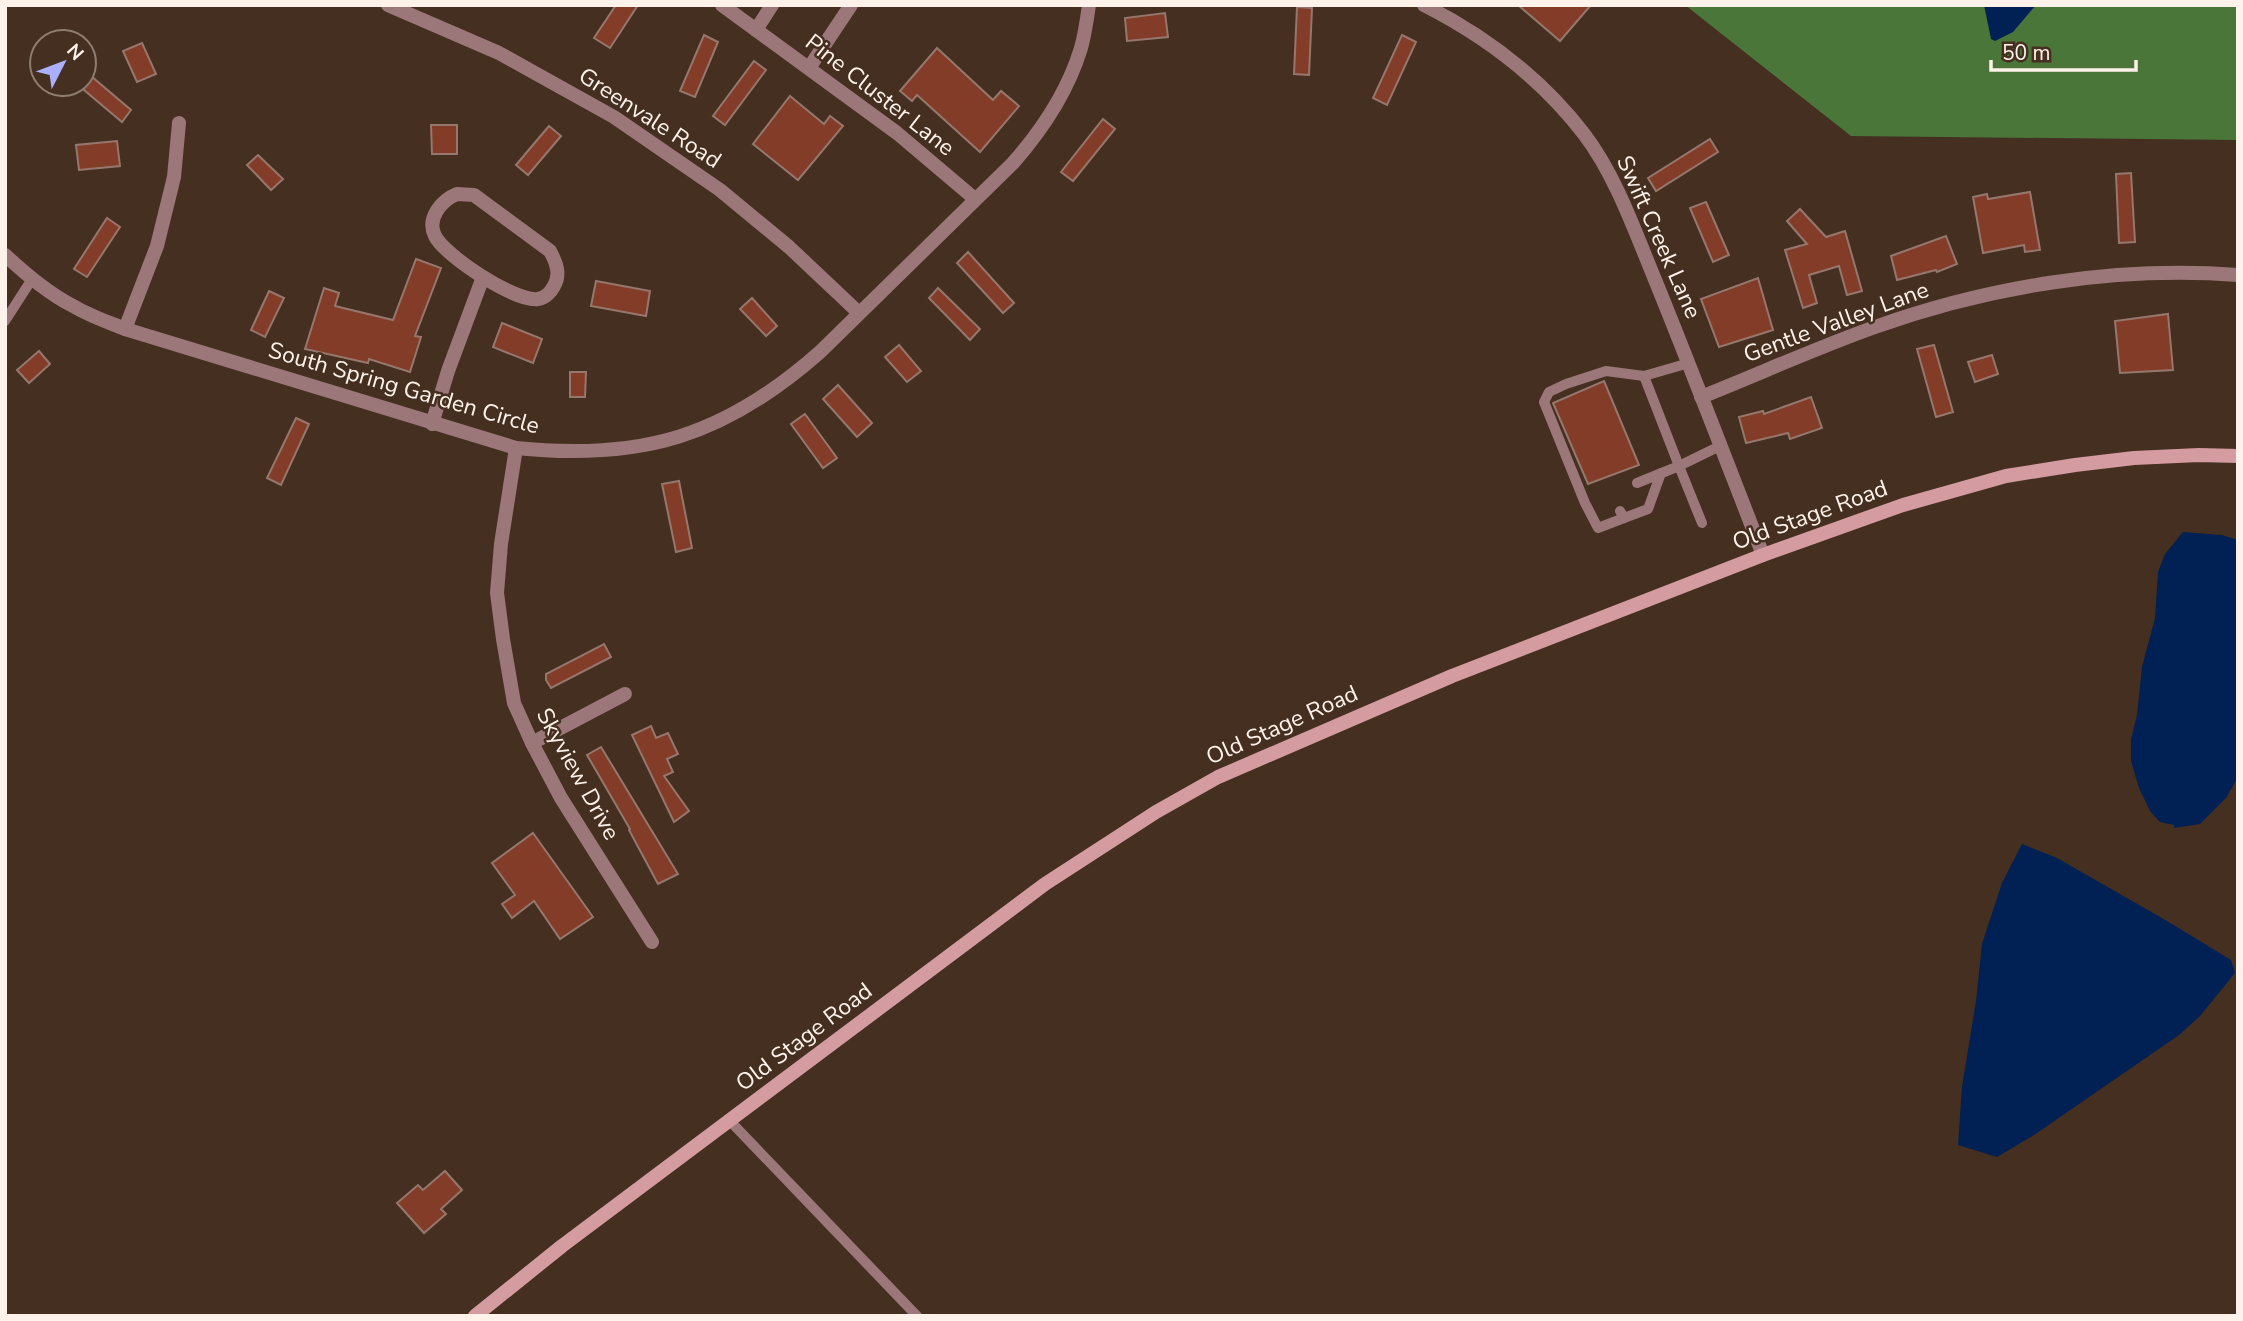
<svg xmlns="http://www.w3.org/2000/svg" width="2243" height="1321" viewBox="0 0 2243 1321" font-family="'Nunito Sans',sans-serif">
<style>
.forest{fill:#4a763a}
.water{fill:#012053}
.building{fill:#823c28;stroke:#96776e;stroke-width:2}
.lines{fill:none;stroke-linecap:round;stroke-linejoin:round}
.service{stroke:#9b7779;stroke-width:10}
.minor{stroke:#9b7779;stroke-width:14}
.secondary{stroke:#d49ba0;stroke-width:14}
.labels{text-anchor:middle;dominant-baseline:central;stroke-width:5;stroke-linejoin:round;paint-order:stroke}
.street-label{font-size:23px;fill:#fef2ea;stroke:#452f20}
</style>
<rect width="100%" height="100%" fill="#452f20"/>
<polygon class="forest" points="1685,5 2238,5 2238,140 1851,136"/>
<g class="water">
<polygon points="1984,5 2036,5 2013,32 1995,41 1991,39"/>
<polygon points="2183,532 2222,535 2238,540 2238,777 2226,798 2200,824 2174,828 2174,825 2160,822 2150,811 2139,788 2131,761 2131,740 2137,715 2142,667 2155,618 2158,572 2165,554"/>
<polygon points="2022,844 2057,858 2167,921 2231,960 2235,973 2200,1016 2179,1035 2034,1135 1997,1157 1958,1145 1962,1087 1976,1001 1982,944 2002,883"/>
</g>
<g class="building">
<polygon points="616,5 638,5 610,48 594,38"/>
<polygon points="1518,5 1591,5 1560,41"/>
<polygon points="1297,7 1312,8 1309,75 1294,74"/>
<polygon points="1165,13 1168,37 1127,41 1125,18"/>
<polygon points="704,35 718,42 695,97 680,91"/>
<polygon points="1402,35 1416,42 1387,105 1373,98"/>
<polygon points="142,43 156,74 137,82 123,51"/>
<polygon points="937,48 993,100 1001,91 1019,106 980,152 917,95 912,101 900,91"/>
<polygon points="754,61 766,70 725,125 713,116"/>
<polygon points="84,70 131,110 122,122 84,90"/>
<polygon points="790,96 824,124 830,116 843,126 798,180 753,144"/>
<polygon points="1103,119 1115,129 1073,181 1061,172"/>
<polygon points="431,125 457,125 457,154 432,154"/>
<polygon points="549,126 561,136 528,175 516,165"/>
<polygon points="1710,139 1718,152 1656,191 1648,178"/>
<polygon points="117,141 120,166 79,170 76,145"/>
<polygon points="258,155 283,179 271,190 247,165"/>
<polygon points="2131,173 2135,242 2119,243 2116,174"/>
<polygon points="2030,192 2040,250 2025,252 2024,245 1983,253 1973,197 1987,194 1988,199"/>
<polygon points="1706,202 1729,255 1713,262 1690,208"/>
<polygon points="1800,209 1826,237 1845,231 1862,291 1847,295 1839,266 1809,275 1817,303 1803,308 1785,250 1807,244 1787,221"/>
<polygon points="107,218 120,227 87,277 74,269"/>
<polygon points="1946,236 1957,264 1937,272 1936,270 1897,280 1891,256"/>
<polygon points="968,252 1014,303 1003,313 957,263"/>
<polygon points="416,259 441,268 415,336 421,337 410,372 369,359 368,363 305,349 324,288 339,293 335,306 393,320"/>
<polygon points="1758,278 1773,330 1719,347 1701,299"/>
<polygon points="596,281 650,291 646,316 591,306"/>
<polygon points="938,288 980,329 970,340 929,298"/>
<polygon points="269,291 284,298 265,337 251,330"/>
<polygon points="752,298 777,326 766,336 740,309"/>
<polygon points="2168,314 2173,370 2120,373 2115,321"/>
<polygon points="502,323 542,339 533,363 493,347"/>
<polygon points="899,345 921,371 907,382 885,357"/>
<polygon points="1934,345 1953,412 1936,417 1917,349"/>
<polygon points="39,351 50,364 29,383 17,370"/>
<polygon points="1992,355 1998,374 1975,382 1968,362"/>
<polygon points="570,372 586,372 585,397 570,397"/>
<polygon points="1604,381 1639,465 1588,484 1553,403"/>
<polygon points="838,385 872,423 857,437 823,399"/>
<polygon points="1811,397 1822,428 1790,439 1788,433 1746,443 1739,417 1763,411 1764,414"/>
<polygon points="805,414 837,458 823,468 791,424"/>
<polygon points="296,418 309,424 281,485 267,478"/>
<polygon points="679,481 692,548 676,552 662,484"/>
<polygon points="604,644 611,657 551,688 546,680 546,674"/>
<polygon points="651,726 656,738 668,733 678,754 667,759 673,772 664,776 689,811 674,822 632,735"/>
<polygon points="601,747 678,874 658,884 629,830 630,829 587,755"/>
<polygon points="533,833 593,917 560,939 534,901 512,918 502,904 515,895 492,863"/>
<polygon points="445,1171 462,1190 441,1209 446,1214 424,1233 397,1203 418,1185 423,1190"/>
</g>
<g class="lines">
<g class="service">
<polyline points="5,321 32,279"/>
<polyline points="1689,363 1644,376 1679,466 1720,446"/>
<polyline points="1637,483 1679,466 1702,523"/>
<polyline points="1620,511 1624,518 1648,509 1661,473"/>
<polyline points="1624,518 1598,528 1585,503 1544,402 1549,392 1566,384 1606,371 1644,376"/>
<polyline points="730,1121 917,1316"/>
</g>
<g class="minor">
<polyline points="388,5 499,53 614,117 720,190 789,247 858,312"/>
<polyline points="722,5 897,133 975,199"/>
<path d="M1424,5C1487,37 1541,78 1584,134C1617,177 1637,237 1658,287C1694,376 1728,465 1763,555"/>
<polyline points="756,30 772,5"/>
<polyline points="809,68 851,5"/>
<path d="M457,194L474,195L550,251C556,262 561,274 554,286C551,292 545,298 538,299C515,302 445,256 435,236C426,218 442,200 457,194Z"/>
<path d="M5,255C27,275 49,294 75,307C90,316 108,322 125,329L516,448C642,461 725,436 820,352L1013,163C1043,129 1068,91 1081,48C1085,34 1087,19 1089,5"/>
<polyline points="125,329 157,246 174,177 179,123"/>
<path d="M1701,397C1759,374 1816,348 1875,327C1990,286 2116,266 2238,275"/>
<polyline points="432,424 448,371 483,277"/>
<polyline points="516,448 501,544 497,593 503,639 514,703 532,743 561,798 652,942"/>
<polyline points="532,743 625,694"/>
</g>
<polyline class="secondary" points="475,1316 562,1246 1045,884 1156,812 1218,777 1452,676 1763,555 1903,505 2006,476 2075,465 2134,458 2199,455 2238,456"/>
</g>
<g class="labels">
<g class="street-label">
<text transform="translate(880 95) rotate(38)">Pine Cluster Lane</text>
<text transform="translate(650 118) rotate(33)">Greenvale Road</text>
<text transform="translate(1659 237) rotate(66)">Swift Creek Lane</text>
<text transform="translate(1836 322) rotate(-20)">Gentle Valley Lane</text>
<text transform="translate(404 388) rotate(16)">South Spring Garden Circle</text>
<text transform="translate(1810 515) rotate(-20)">Old Stage Road</text>
<text transform="translate(1282 725) rotate(-24)">Old Stage Road</text>
<text transform="translate(578 774) rotate(61)">Skyview Drive</text>
<text transform="translate(804 1037) rotate(-37)">Old Stage Road</text>
</g>
</g>
<rect width="2243" height="1321" fill="none" stroke="#fef2ea" stroke-width="14"/>
<g transform="translate(63 63) rotate(48)"><circle r="33" fill="#452f20" stroke="#8f7d71" stroke-width="2"/>
<path d="M0-5L12 26L0 18L-12 26Z" fill="#acaffb"/>
<text y="-10" font-size="19" font-weight="bold" text-anchor="middle" fill="#fef2ea">N</text>
</g>
<path d="M1991 60v10h145v-10" fill="none" stroke="#fef2ea" stroke-width="3.5"/>
<text x="2002" y="60" font-size="21" fill="#fef2ea" stroke="#452f20" stroke-width="5" paint-order="stroke">50 m</text>
</svg>
